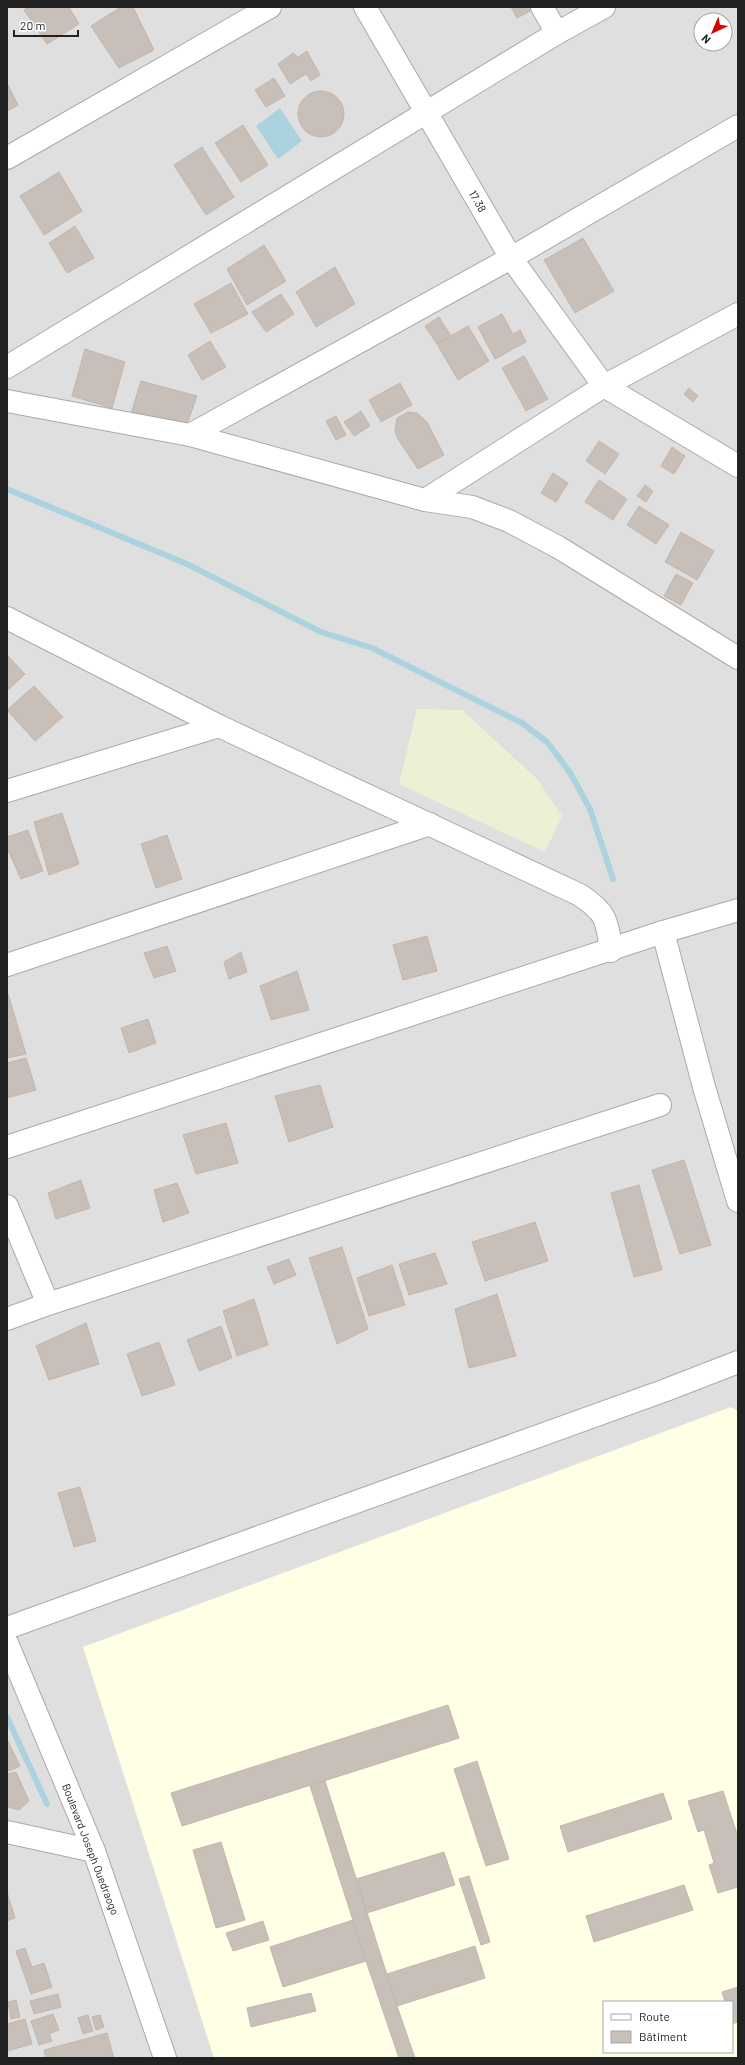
<svg xmlns="http://www.w3.org/2000/svg" width="745" height="2065" viewBox="0 0 745 2065" font-family="Barlow,sans-serif">
<style>
.residential{fill:#e0dfdf;fill-rule:evenodd}
.education{fill:#ffffe5;fill-rule:evenodd}
.farmland{fill:#eef0d5}
.water{fill:#aad3df}
.lines{fill:none;stroke-linecap:round;stroke-linejoin:round}
.stream{stroke:#aad3df;stroke-width:6}
.building{fill:#c7bfb8;stroke:#c4b6ab}
.minor-casing{stroke:#a9a9a9;stroke-width:24}
.tertiary-casing{stroke:#a9a9a9;stroke-width:24}
.minor{stroke:#fff;stroke-width:22}
.tertiary{stroke:#fff;stroke-width:22}
.labels{text-anchor:middle;dominant-baseline:central;stroke-width:3.5;stroke-linejoin:round;paint-order:stroke}
.street-label{font-size:11px;fill:#222;stroke:#fff}
</style>
<rect width="100%" height="100%" fill="#f2efe9"/>
<path class="residential" d="M7,7H738V2058H7ZM701,20H725V44H701ZM604,2002H732V2052H604Z"/>
<path class="education" d="M731,1407L738,1411V2058H214L83,1647ZM604,2002H732V2052H604Z"/>
<polygon class="farmland" points="417,709 462,710 537,779 562,816 545,852 399,784"/>
<polygon class="water" points="280,108 302,141 278,159 256,126"/>
<g class="lines">
<g class="stream">
<polyline points="7,489 187,564 321,632 372,648 522,723 547,742 569,771 590,809 613,879"/>
<polyline points="7,1717 47,1804"/>
</g>
</g>
<g class="building">
<polygon points="29,7 69,7 79,24 47,44 24,10"/>
<polygon points="121,7 133,7 154,50 119,68 91,26"/>
<polygon points="511,7 530,7 532,10 517,18"/>
<polygon points="307,51 320,75 311,81 306,74 290,84 278,64 293,53 298,57"/>
<polygon points="274,78 285,96 266,107 255,90"/>
<polygon points="7,83 18,105 7,111"/>
<circle cx="321" cy="114" r="23"/>
<polygon points="243,125 268,165 241,182 215,143"/>
<polygon points="202,147 234,197 206,215 174,165"/>
<polygon points="59,172 82,211 44,235 20,196"/>
<polygon points="75,226 94,258 67,273 49,243"/>
<polygon points="583,238 614,291 575,313 544,260"/>
<polygon points="264,245 286,281 247,305 227,269"/>
<polygon points="335,267 355,304 316,327 296,292"/>
<polygon points="231,283 248,314 211,333 194,304"/>
<polygon points="281,294 294,314 266,332 252,312"/>
<polygon points="502,314 513,334 520,330 526,342 495,359 478,327"/>
<polygon points="439,317 451,336 437,344 425,326"/>
<polygon points="468,326 489,361 458,380 437,344"/>
<polygon points="210,341 226,367 202,380 188,355"/>
<polygon points="85,349 125,362 112,408 72,396"/>
<polygon points="524,356 548,399 526,411 502,368"/>
<polygon points="141,381 197,396 186,427 131,414"/>
<polygon points="400,383 412,405 381,422 369,400"/>
<polygon points="689,388 698,396 693,402 684,394"/>
<polygon points="361,411 370,426 354,436 344,422"/>
<polygon points="408,412 417,413 427,422 444,455 418,469 398,439 395,431 397,418"/>
<polygon points="336,416 346,435 336,440 326,421"/>
<polygon points="599,441 619,454 605,474 586,461"/>
<polygon points="672,447 685,456 674,474 661,466"/>
<polygon points="553,473 568,483 556,502 541,493"/>
<polygon points="599,480 627,499 613,520 585,502"/>
<polygon points="645,485 653,491 646,502 637,496"/>
<polygon points="639,506 669,525 656,544 627,525"/>
<polygon points="681,532 714,551 697,580 665,562"/>
<polygon points="676,574 693,583 681,605 664,596"/>
<polygon points="7,655 25,674 7,691"/>
<polygon points="34,686 63,717 35,741 7,710"/>
<polygon points="62,813 79,864 49,875 34,822"/>
<polygon points="28,830 43,871 21,879 7,848 7,837"/>
<polygon points="167,835 182,879 156,888 141,844"/>
<polygon points="427,936 437,971 403,980 393,945"/>
<polygon points="167,946 176,971 154,978 144,953"/>
<polygon points="241,952 247,972 229,979 224,962"/>
<polygon points="297,971 309,1010 271,1020 260,986"/>
<polygon points="8,994 26,1054 7,1058 7,995"/>
<polygon points="148,1019 156,1043 129,1053 121,1028"/>
<polygon points="26,1058 36,1090 7,1098 7,1063"/>
<polygon points="320,1085 333,1127 289,1142 275,1096"/>
<polygon points="226,1123 238,1163 196,1174 183,1135"/>
<polygon points="684,1160 711,1245 680,1254 652,1170"/>
<polygon points="81,1180 90,1208 56,1219 48,1193"/>
<polygon points="177,1183 189,1213 163,1222 154,1190"/>
<polygon points="639,1185 662,1270 634,1277 611,1193"/>
<polygon points="535,1222 548,1261 485,1281 472,1242"/>
<polygon points="342,1247 368,1329 337,1344 309,1258"/>
<polygon points="435,1253 447,1284 409,1295 399,1264"/>
<polygon points="289,1259 296,1275 274,1284 267,1267"/>
<polygon points="392,1265 405,1305 369,1316 357,1278"/>
<polygon points="497,1294 516,1356 469,1368 455,1309"/>
<polygon points="254,1299 268,1345 237,1356 223,1311"/>
<polygon points="86,1323 99,1364 49,1380 36,1346"/>
<polygon points="221,1326 232,1358 199,1371 187,1340"/>
<polygon points="159,1342 175,1385 142,1396 127,1354"/>
<polygon points="80,1487 96,1541 74,1547 58,1493"/>
<polygon points="448,1705 459,1738 182,1826 171,1793"/>
<polygon points="7,1739 20,1766 9,1771 7,1767"/>
<polygon points="477,1761 509,1859 486,1866 454,1769"/>
<polygon points="16,1772 29,1801 19,1810 7,1807 7,1774"/>
<polygon points="325,1781 397,2006 415,2058 399,2058 366,1961 310,1786"/>
<polygon points="723,1791 738,1837 738,1887 718,1893 709,1865 714,1863 704,1830 698,1832 688,1801"/>
<polygon points="663,1793 672,1819 568,1852 560,1826"/>
<polygon points="221,1842 245,1920 216,1928 193,1850"/>
<polygon points="444,1852 455,1885 367,1913 356,1879"/>
<polygon points="469,1876 490,1942 481,1945 459,1879"/>
<polygon points="684,1885 693,1910 594,1942 586,1916"/>
<polygon points="7,1892 15,1918 7,1921"/>
<polygon points="353,1920 366,1961 283,1987 270,1947"/>
<polygon points="263,1921 269,1940 233,1951 226,1933"/>
<polygon points="475,1946 485,1978 397,2006 387,1974"/>
<polygon points="25,1948 32,1967 44,1963 52,1987 31,1994 16,1951"/>
<polygon points="738,1987 738,2022 732,2024 732,2002 725,2002 722,1992"/>
<polygon points="311,1993 316,2011 251,2027 247,2008"/>
<polygon points="58,1994 61,2007 34,2014 30,2001"/>
<polygon points="16,2000 20,2017 11,2019 8,2002"/>
<polygon points="53,2014 59,2030 49,2034 52,2041 39,2045 31,2021"/>
<polygon points="88,2015 93,2031 83,2034 78,2018"/>
<polygon points="100,2015 104,2027 96,2030 92,2017"/>
<polygon points="25,2019 32,2044 7,2051 7,2024"/>
<polygon points="107,2033 114,2058 46,2058 44,2050"/>
</g>
<g class="lines">
<g class="minor-casing">
<g id="minor">
<polyline points="365,7 511,258 604,386 738,466"/>
<polyline points="542,7 557,33"/>
<polyline points="7,158 270,7"/>
<polyline points="7,367 557,33 604,7"/>
<polyline points="7,401 190,435 425,500 472,507 509,521 558,547 738,658"/>
<polyline points="190,435 511,258 738,126"/>
<polyline points="425,500 604,386 738,314"/>
<path d="M7,618L219,726L580,895C607,913 607,920 611,951"/>
<polyline points="7,791 219,726"/>
<polyline points="663,932 704,1087 738,1201"/>
<polyline points="7,965 430,824"/>
<polyline points="7,1147 663,932 738,910"/>
<polyline points="7,1206 48,1304"/>
<polyline points="7,1319 48,1304 660,1105"/>
<polyline points="7,1628 666,1390 738,1362"/>
</g>
</g>
<g class="tertiary-casing">
<g id="tertiary">
<polyline points="7,1643 94,1851 165,2058"/>
<polyline points="7,1832 94,1851"/>
</g>
</g>
<use href="#minor" class="minor"/>
<use href="#tertiary" class="tertiary"/>
</g>
<g class="labels">
<g class="street-label">
<text transform="translate(478 201) rotate(60)">17.38</text>
<text transform="translate(91 1849) rotate(69)">Boulevard Joseph Ouedraogo</text>
</g>
</g>
<rect width="745" height="2065" fill="none" stroke="#222222" stroke-width="16"/>
<rect x="603" y="2001" width="130" height="52" fill="#ffffff" stroke="#a7a7a7"/>
<rect x="611" y="2014" width="20" height="6" fill="#ffffff" stroke="#a7a7a7"/>
<text x="639" y="2021" font-size="12" fill="#222222">Route</text>
<rect x="611" y="2031" width="20" height="12" fill="#c7bfb8" stroke="#a7a7a7"/>
<text x="639" y="2041" font-size="12" fill="#222222">Bâtiment</text>
<g transform="translate(713 32) rotate(224)"><circle r="19" fill="#ffffff" stroke="#a7a7a7"/>
<path d="M0-3L7 15L0 10L-7 15Z" fill="#d40000"/>
<text y="-6" font-size="11" font-weight="bold" text-anchor="middle" fill="#222222">N</text>
</g>
<path d="M14 30v6h64v-6" fill="none" stroke="#222222" stroke-width="2"/>
<text x="20" y="30" font-size="12" fill="#222222" stroke="#ffffff" stroke-width="3" paint-order="stroke">20 m</text>
</svg>
